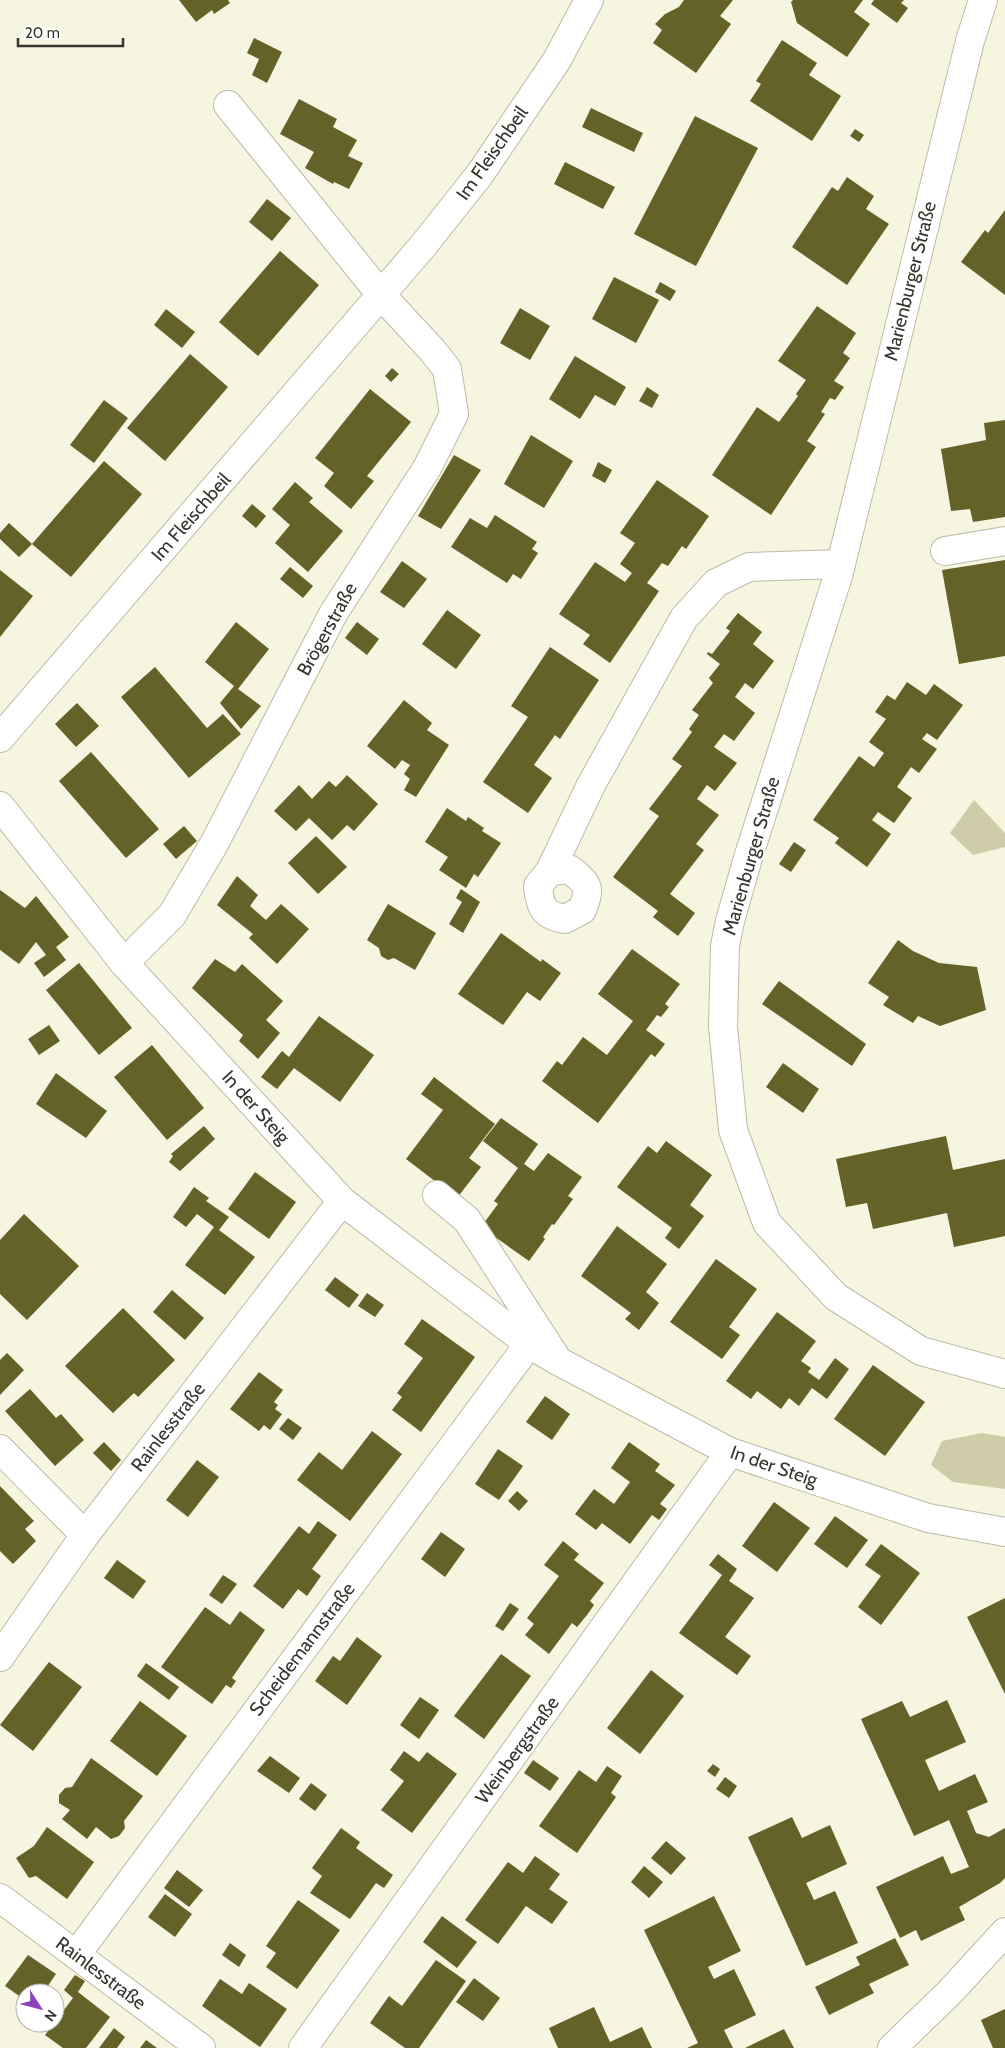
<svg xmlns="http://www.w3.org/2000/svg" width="1005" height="2048" viewBox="0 0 1005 2048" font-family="Cabin,sans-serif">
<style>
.green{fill:#cecda7}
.building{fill:#646129}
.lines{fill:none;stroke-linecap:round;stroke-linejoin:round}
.minor-casing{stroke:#bbbba7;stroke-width:30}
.minor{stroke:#fff;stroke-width:28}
.labels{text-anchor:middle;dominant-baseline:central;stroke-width:5;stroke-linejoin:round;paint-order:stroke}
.street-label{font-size:19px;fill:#35352e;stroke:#fff}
</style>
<rect width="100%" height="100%" fill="#f5f5e0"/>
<g class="green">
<polygon points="974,800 1005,833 1005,847 973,855 950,833"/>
<polygon points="982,1433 1005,1437 1005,1489 953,1482 931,1465 942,1441"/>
</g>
<g class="building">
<polygon points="179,0 228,0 230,3 214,14 212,10 196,22"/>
<polygon points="684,0 733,0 720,16 731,24 696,73 653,43 662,30 655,24 665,14 679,7"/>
<polygon points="793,0 863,0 854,12 870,24 847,57 797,23 791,2"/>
<polygon points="874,0 904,0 901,3 908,8 897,23 871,4"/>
<polygon points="254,38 282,52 267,83 252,75 259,59 247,53"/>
<polygon points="782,40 817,63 809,75 841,96 812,141 750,101 761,84 756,81"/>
<polygon points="299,99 337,119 333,127 357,140 348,156 363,163 349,189 334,182 333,184 305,168 314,152 280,134"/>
<polygon points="591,108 643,133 634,152 582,127"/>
<polygon points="695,116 758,148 696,266 634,234"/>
<polygon points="855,129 864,135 859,142 850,136"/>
<polygon points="565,162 615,187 603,209 554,184"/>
<polygon points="847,177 874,196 866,209 889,224 847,285 792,247 832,187 838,191"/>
<polygon points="267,199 291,218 272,241 249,222"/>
<polygon points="1005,210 1005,295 961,262 985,230 988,233"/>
<polygon points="280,251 319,285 258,356 219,322"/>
<polygon points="614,277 659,300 636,343 592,319"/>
<polygon points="660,282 676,291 670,301 655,292"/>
<polygon points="817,306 856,333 843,353 850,358 834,381 844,387 835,400 830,398 821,412 825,414 807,441 816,447 771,515 712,475 757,407 779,422 798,396 796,394 806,380 778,361"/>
<polygon points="520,308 550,326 530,360 500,343"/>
<polygon points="166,309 195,332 182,348 154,325"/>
<polygon points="190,354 228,387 165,461 127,428"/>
<polygon points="575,356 626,387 615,406 595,395 580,419 549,399"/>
<polygon points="392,368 399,374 391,382 385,376"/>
<polygon points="647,387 659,395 652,408 639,401"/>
<polygon points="370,389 411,422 367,476 374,481 351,509 324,486 334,473 315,458"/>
<polygon points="104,400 128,418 94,463 70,445"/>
<polygon points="1005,420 1005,517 973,522 970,509 951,511 941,449 986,440 984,423"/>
<polygon points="531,435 573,461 544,508 504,484"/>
<polygon points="454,455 481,470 441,529 418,516"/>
<polygon points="104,461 142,494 71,577 32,544 19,557 0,539 0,533 9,523 32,544"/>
<polygon points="598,462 612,470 605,483 592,476"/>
<polygon points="657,480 709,516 686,549 682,546 668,566 662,563 647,583 659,591 610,663 583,644 590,635 559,614 595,562 625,582 632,573 620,564 635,543 620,533"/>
<polygon points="295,482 313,498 309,502 343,531 308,572 275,543 290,525 272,509"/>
<polygon points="252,504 266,516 256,528 242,516"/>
<polygon points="495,515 537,542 532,549 538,553 521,579 513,574 507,583 451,547 470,518 487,528"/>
<polygon points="1005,560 1005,656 959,664 942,570"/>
<polygon points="402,561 427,579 404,608 380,592"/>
<polygon points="290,567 313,586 303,598 280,579"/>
<polygon points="0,570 33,596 0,637"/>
<polygon points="447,610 481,635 456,669 422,644"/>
<polygon points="738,613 762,632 753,644 774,661 753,689 745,683 735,697 755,713 734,741 724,734 714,747 737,763 715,791 707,785 697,799 719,815 696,844 704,850 670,894 695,913 678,936 653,917 658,911 613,877 659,816 649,809 682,766 672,759 692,732 689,729 699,715 692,710 713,683 709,678 720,664 707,654 708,652 712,654 730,631 726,628"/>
<polygon points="236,622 269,649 238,689 261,706 241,729 220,703 234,686 205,662"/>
<polygon points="357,622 379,639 367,655 345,638"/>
<polygon points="550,647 599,680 560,739 555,735 534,765 552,778 528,813 483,782 528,717 511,706"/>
<polygon points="155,667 207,728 223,714 241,734 189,778 121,697"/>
<polygon points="907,682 926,695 934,684 963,705 937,740 927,733 922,739 937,749 919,773 911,767 897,787 912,798 894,823 878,812 872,820 891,834 867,867 835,843 839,838 813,820 859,756 874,767 884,753 869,742 886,719 875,712 887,695 895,700"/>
<polygon points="404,700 432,723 427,730 449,745 416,797 404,790 410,779 404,774 410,765 402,760 395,769 367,746"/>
<polygon points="77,703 99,726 76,747 55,724"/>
<polygon points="91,752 159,829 126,858 59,781"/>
<polygon points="347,775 378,804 354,831 347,825 332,840 309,818 296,831 274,811 299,785 312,799 329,781 336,787"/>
<polygon points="447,808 466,821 468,817 484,828 482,831 501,843 478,877 474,874 466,888 439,870 448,857 425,842"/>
<polygon points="184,826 197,841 176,859 163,844"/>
<polygon points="316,836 347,867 318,894 288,863"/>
<polygon points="794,842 806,850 791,872 779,864"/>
<polygon points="237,876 258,895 250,906 266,920 281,904 309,929 277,964 249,938 253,934 217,905"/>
<polygon points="461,889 480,902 463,933 449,924 462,902 456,898"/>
<polygon points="0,890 25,908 36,896 69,937 56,947 66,960 44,977 34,963 46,955 36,942 19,964 0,950"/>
<polygon points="388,904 436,933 415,970 394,958 388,960 381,956 379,948 367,940"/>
<polygon points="501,933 541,962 542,959 561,973 540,1001 527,992 503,1025 458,994"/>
<polygon points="898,940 913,951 939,963 977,967 986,1010 940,1026 918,1016 913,1023 883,1005 889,997 868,983"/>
<polygon points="632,949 680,984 665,1004 669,1007 661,1017 657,1015 646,1030 665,1044 655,1057 651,1054 598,1123 542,1081 557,1061 562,1065 583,1037 607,1055 633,1021 598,994"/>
<polygon points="215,959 235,972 242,964 283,1001 266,1020 280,1033 258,1059 239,1041 243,1035 192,988"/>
<polygon points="79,963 132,1028 99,1055 46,990"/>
<polygon points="779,981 866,1044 852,1066 762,1004"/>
<polygon points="319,1016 374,1055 340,1102 294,1068 277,1089 261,1077 282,1051 289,1057"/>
<polygon points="49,1025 60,1041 39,1055 28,1039"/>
<polygon points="152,1045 204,1108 167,1140 114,1077"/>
<polygon points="783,1063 819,1089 803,1113 766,1087"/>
<polygon points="56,1073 107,1111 86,1138 36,1104"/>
<polygon points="434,1077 495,1124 469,1158 481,1167 457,1198 406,1159 443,1110 421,1094"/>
<polygon points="501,1118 538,1144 524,1164 534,1171 548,1153 582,1177 568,1196 573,1199 554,1225 552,1224 543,1237 545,1239 529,1261 481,1227 498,1204 494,1201 518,1168 483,1141"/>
<polygon points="204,1126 215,1139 180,1171 169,1162 173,1156 171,1154"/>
<polygon points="946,1136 953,1170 1005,1159 1005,1236 954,1247 947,1213 873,1229 867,1203 846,1207 836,1159"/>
<polygon points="666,1141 712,1175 690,1205 704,1216 679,1249 665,1238 672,1228 617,1187 648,1146 657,1153"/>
<polygon points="255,1172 296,1202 269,1239 228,1209"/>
<polygon points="194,1187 209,1198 206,1201 229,1217 219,1230 255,1257 225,1295 185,1265 214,1227 197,1214 186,1227 173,1217"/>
<polygon points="24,1214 79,1266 27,1320 0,1294 0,1240"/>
<polygon points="617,1226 667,1264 646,1292 659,1303 639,1330 625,1319 631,1313 581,1276"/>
<polygon points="716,1259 757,1289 729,1327 740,1335 722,1359 670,1322"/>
<polygon points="335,1277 359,1295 349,1308 325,1290"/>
<polygon points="172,1290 204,1318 185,1340 153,1312"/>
<polygon points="367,1293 384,1305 375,1317 358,1306"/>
<polygon points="123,1308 175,1360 138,1397 134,1393 113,1413 65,1366"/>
<polygon points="777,1312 816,1341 801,1361 811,1368 808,1372 819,1380 835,1358 849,1369 827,1399 812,1388 799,1406 789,1398 781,1409 757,1391 751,1399 726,1381"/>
<polygon points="422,1319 475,1357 421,1432 392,1410 402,1397 397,1393 423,1358 404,1344"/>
<polygon points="7,1353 24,1370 0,1395 0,1360"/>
<polygon points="873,1365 925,1402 885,1456 834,1419"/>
<polygon points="259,1372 283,1390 274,1402 278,1405 275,1409 282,1414 270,1430 264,1425 259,1431 230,1409"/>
<polygon points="30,1389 56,1418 61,1414 84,1440 55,1466 5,1411"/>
<polygon points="545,1396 570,1414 552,1440 526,1422"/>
<polygon points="288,1418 302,1428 293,1440 279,1429"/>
<polygon points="372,1431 402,1454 350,1521 297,1480 319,1452 342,1470"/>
<polygon points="104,1442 121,1460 111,1471 93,1453"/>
<polygon points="629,1442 660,1464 655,1471 675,1485 660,1504 667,1509 659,1520 652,1515 630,1544 602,1523 596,1530 575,1514 594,1489 614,1504 630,1482 611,1468"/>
<polygon points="498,1449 523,1466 499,1500 475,1484"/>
<polygon points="197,1460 219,1477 188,1517 166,1500"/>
<polygon points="0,1486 34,1521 25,1529 36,1541 13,1564 0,1551"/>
<polygon points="517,1491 528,1501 519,1511 508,1501"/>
<polygon points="774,1502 810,1528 777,1572 742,1546"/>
<polygon points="835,1516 868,1540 847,1568 814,1544"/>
<polygon points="318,1521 337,1535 312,1569 321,1576 307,1596 298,1589 283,1609 253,1586 299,1526 309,1534"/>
<polygon points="441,1532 465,1549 445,1577 421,1559"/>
<polygon points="563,1541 579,1554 574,1560 604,1583 590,1601 594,1605 587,1615 577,1627 572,1623 549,1654 525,1635 534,1624 527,1618 559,1576 544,1565"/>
<polygon points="881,1544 920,1573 881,1625 858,1607 881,1576 865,1565"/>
<polygon points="718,1554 737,1569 729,1581 754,1598 725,1637 751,1656 737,1675 679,1633 722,1575 709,1565"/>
<polygon points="117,1560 146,1581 133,1599 104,1578"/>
<polygon points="223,1575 237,1584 222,1604 209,1595"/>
<polygon points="1005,1598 1005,1694 967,1617"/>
<polygon points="510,1603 519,1609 503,1631 495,1626"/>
<polygon points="205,1607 230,1625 240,1611 265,1630 232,1678 236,1681 231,1688 226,1685 212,1704 161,1667"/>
<polygon points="357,1637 382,1656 347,1705 315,1681 333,1656 340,1661"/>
<polygon points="501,1654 531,1676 484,1739 454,1716"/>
<polygon points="49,1662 82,1687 33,1751 0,1725"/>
<polygon points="146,1663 179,1687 169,1700 137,1676"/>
<polygon points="651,1670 684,1696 640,1754 607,1728"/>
<polygon points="420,1697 439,1710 419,1739 400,1725"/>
<polygon points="947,1700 966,1742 925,1760 939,1791 975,1774 988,1802 967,1811 976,1833 989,1837 1005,1828 1005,1878 1000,1883 959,1907 965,1920 921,1941 916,1930 900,1938 876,1887 943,1856 951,1874 969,1867 949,1820 914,1836 861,1719 902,1701 910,1717"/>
<polygon points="140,1701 187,1736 157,1776 110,1741"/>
<polygon points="404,1751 419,1762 427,1752 457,1774 412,1833 381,1810 404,1781 390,1770"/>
<polygon points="270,1756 300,1778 289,1793 257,1771"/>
<polygon points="91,1758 143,1796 124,1821 125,1828 119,1836 111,1839 96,1827 87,1839 62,1819 70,1810 59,1803 59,1795 65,1788 72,1787"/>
<polygon points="533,1760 559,1778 550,1791 524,1773"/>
<polygon points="713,1764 720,1769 715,1777 707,1771"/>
<polygon points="607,1766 622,1776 611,1793 616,1797 577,1853 539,1826 579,1770 596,1782"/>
<polygon points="725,1777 737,1786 729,1798 716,1789"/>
<polygon points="311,1783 327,1795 315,1811 299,1799"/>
<polygon points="792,1817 802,1838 830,1825 847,1864 806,1883 814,1900 835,1891 858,1943 806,1966 748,1837"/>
<polygon points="47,1827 94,1862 67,1899 36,1876 29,1878 16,1858 34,1846"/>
<polygon points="341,1828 360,1842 356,1848 393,1875 384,1888 376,1883 350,1919 310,1893 322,1876 312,1868"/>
<polygon points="666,1841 686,1858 671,1875 651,1858"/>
<polygon points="535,1856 560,1874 549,1889 568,1902 552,1924 526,1906 498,1944 465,1920 508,1862 523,1873"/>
<polygon points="644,1866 663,1882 649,1898 631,1882"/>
<polygon points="177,1870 203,1890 189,1907 164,1888"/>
<polygon points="165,1894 192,1914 175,1937 148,1917"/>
<polygon points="714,1896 741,1951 708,1967 714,1979 734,1969 756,2015 724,2030 733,2048 687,2048 698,2043 644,1930"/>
<polygon points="298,1900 340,1930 297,1989 266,1967 276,1953 266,1946"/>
<polygon points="442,1916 477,1942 457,1968 423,1942"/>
<polygon points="895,1938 909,1965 869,1984 874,1993 829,2015 815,1987 860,1965 856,1957"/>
<polygon points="230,1943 246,1955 239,1967 222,1955"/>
<polygon points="28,1955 56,1974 43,1993 25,1993 25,2000 5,1986"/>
<polygon points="436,1960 466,1981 419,2048 405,2048 370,2023 389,1996 402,2006"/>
<polygon points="75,1975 85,1981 78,1992 110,2017 86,2048 63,2048 45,2035 73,1998 64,1990"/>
<polygon points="474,1978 500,1998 483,2021 456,2002"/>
<polygon points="220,1979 242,1994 249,1983 287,2009 260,2047 202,2006"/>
<polygon points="594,2007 610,2042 642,2027 652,2048 558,2048 549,2028"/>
<polygon points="1005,2009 1005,2048 993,2048 981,2020"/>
<polygon points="114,2028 125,2037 117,2048 99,2048"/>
<polygon points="784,2029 794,2048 745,2048"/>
<polygon points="146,2040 157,2048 140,2048"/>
</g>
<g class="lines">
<g class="minor-casing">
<g id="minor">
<polyline points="983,0 970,41 838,576 748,858 730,921 725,946 723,1026 733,1130 767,1223 836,1297 921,1351 1005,1374"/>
<polyline points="945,551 1005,541"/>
<polyline points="0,738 422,247 480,174 557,60 589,0"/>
<polyline points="0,806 124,963 342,1201 529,1344 558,1361 730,1452 928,1518 1005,1532"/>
<path d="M550,871L569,869C589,884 591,887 582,910L565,919C543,915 540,907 538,886L550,871L591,785L684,618L716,583L749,567L841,564"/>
<polyline points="124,963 172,915 214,844 333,614 427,468 454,414 447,369 432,350 382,296 228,105"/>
<polyline points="437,1195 467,1220 555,1356"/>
<polyline points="0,1449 85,1535"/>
<polyline points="0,1657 85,1535 342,1201"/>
<polyline points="0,1898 201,2048"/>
<polyline points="76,1955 529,1344"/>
<polyline points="303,2048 730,1452"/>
<polyline points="892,2048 950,1992 1005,1932"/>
</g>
</g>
<use href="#minor" class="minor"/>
</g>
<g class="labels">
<g class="street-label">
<text transform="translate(492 153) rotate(-55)">Im Fleischbeil</text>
<text transform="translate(910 281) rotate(-76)">Marienburger Straße</text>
<text transform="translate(191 517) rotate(-49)">Im Fleischbeil</text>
<text transform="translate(327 629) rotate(-61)">Brögerstraße</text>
<text transform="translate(751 856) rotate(-74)">Marienburger Straße</text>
<text transform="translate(256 1107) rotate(48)">In der Steig</text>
<text transform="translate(168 1427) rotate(-52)">Rainlesstraße</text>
<text transform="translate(774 1466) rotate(19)">In der Steig</text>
<text transform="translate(302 1649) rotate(-53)">Scheidemannstraße</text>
<text transform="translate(517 1750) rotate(-54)">Weinbergstraße</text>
<text transform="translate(101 1973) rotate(37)">Rainlesstraße</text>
</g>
</g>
<g transform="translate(40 2008) rotate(126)"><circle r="24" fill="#ffffff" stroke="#aeaeab"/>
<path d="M0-4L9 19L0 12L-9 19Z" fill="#8945b9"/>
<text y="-8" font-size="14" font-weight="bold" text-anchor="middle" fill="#35352e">N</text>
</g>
<path d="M18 38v8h105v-8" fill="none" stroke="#35352e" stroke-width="2.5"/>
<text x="25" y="38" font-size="15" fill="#35352e" stroke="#ffffff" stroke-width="4" paint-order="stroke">20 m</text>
</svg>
